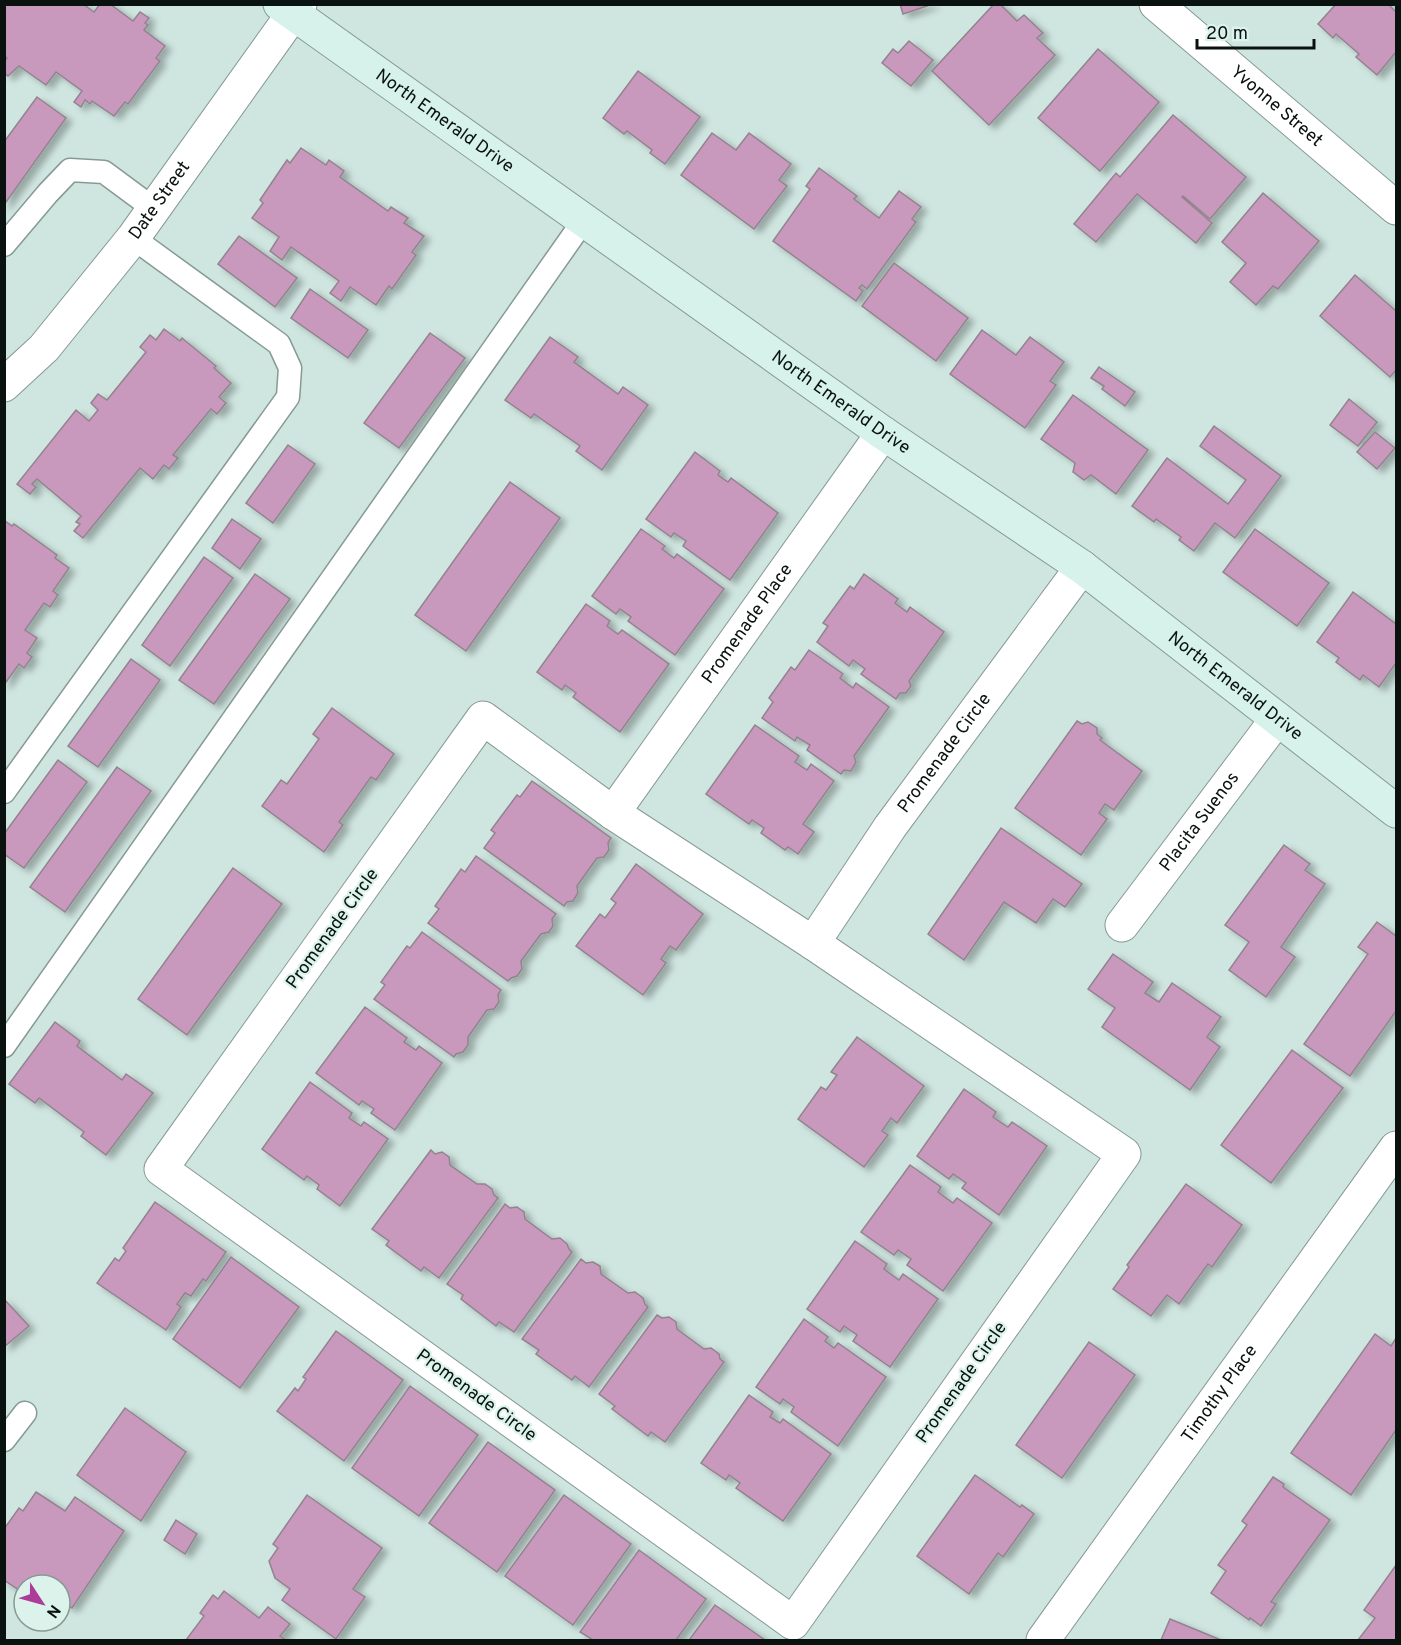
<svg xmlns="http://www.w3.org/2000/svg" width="1401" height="1645" viewBox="0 0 1401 1645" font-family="Overpass,sans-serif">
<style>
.building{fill:#c998bd;stroke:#92838e;stroke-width:1.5;filter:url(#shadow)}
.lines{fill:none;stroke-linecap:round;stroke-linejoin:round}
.service-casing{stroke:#869a94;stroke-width:25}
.minor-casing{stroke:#869a94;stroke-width:35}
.secondary-casing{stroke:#869a94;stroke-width:35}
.service{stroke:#fff;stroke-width:22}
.minor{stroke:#fff;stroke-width:33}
.secondary{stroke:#d7f2eb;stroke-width:33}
.labels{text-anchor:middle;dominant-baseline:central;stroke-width:4.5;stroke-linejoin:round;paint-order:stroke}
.street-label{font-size:18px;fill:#0a1210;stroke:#dcf3ec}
</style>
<defs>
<filter id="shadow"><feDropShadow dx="6" dy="4" stdDeviation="3" flood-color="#0004"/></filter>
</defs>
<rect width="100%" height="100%" fill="#cfe5df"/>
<g class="building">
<polygon points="4,4 83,4 94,12 100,4 110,4 133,21 140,12 149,18 145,23 148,25 144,30 165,46 156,58 160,61 128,104 125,102 114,116 92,101 90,104 85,100 81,107 74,102 82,91 56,72 46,85 19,66 8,76 4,73 4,62 7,58 4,56"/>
<polygon points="900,4 933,4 903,14"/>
<polygon points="994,4 1000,4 1017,21 1024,15 1043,33 1037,38 1055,55 989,125 932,71"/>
<polygon points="1336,4 1388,4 1396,12 1396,52 1377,75 1356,57 1359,54 1336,34 1333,38 1318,24"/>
<polygon points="909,41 933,60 911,86 882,63 893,49 898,53"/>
<polygon points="1098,49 1159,102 1100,171 1038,118"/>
<polygon points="638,71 700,117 665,164 650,153 652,150 627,131 624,134 603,118"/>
<polygon points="37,97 66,118 4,205 4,142"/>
<polygon points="1173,115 1246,177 1210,219 1183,196 1182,197 1212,223 1196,243 1137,194 1096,242 1074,224 1116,173 1120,177"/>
<polygon points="712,133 736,150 749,133 791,164 779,180 787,186 754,229 681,175"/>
<polygon points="301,148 326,165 329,160 344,171 340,177 388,211 391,207 408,218 404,223 424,236 412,252 416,255 392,289 389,286 376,305 350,287 341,301 330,293 339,281 291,247 282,260 270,251 279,237 252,218 263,203 260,200 287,160 290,163"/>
<polygon points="819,168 857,196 854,199 879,218 899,191 921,207 912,219 916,222 867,289 862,285 859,288 863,291 856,301 773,241 810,189 806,186"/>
<polygon points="1263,193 1319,241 1278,289 1273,286 1256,305 1230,282 1246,263 1222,242"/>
<polygon points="239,236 297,278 275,307 218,264"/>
<polygon points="894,263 968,318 936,361 862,306"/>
<polygon points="1355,275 1396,311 1396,370 1390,377 1320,316"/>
<polygon points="310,289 368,330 348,358 291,318"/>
<polygon points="164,329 180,341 182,338 216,366 214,368 231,383 219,397 226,403 217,414 211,409 173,455 178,458 169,469 164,465 153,479 140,468 83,538 74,531 80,524 76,522 81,516 37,479 32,484 36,487 30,494 17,484 76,410 89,421 98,410 91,403 98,394 107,400 146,352 140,347 150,335 156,340"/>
<polygon points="982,330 1016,355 1030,337 1064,362 1050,381 1056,385 1025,428 950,374"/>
<polygon points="430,333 465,358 399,448 364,423"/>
<polygon points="550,337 578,357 574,362 618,394 623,387 648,405 602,470 576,451 580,446 534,414 531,418 505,400"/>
<polygon points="1099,367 1135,392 1125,406 1102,389 1104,386 1091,378"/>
<polygon points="1073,395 1148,450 1116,494 1091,475 1084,480 1073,472 1075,463 1041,439"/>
<polygon points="1349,399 1377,422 1358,446 1330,425"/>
<polygon points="1214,426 1281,476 1235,538 1215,523 1194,551 1179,540 1181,537 1156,519 1154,522 1132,506 1167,458 1228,504 1246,480 1200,446"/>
<polygon points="1375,432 1395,448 1377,469 1357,452"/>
<polygon points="288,445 315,464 273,523 246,503"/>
<polygon points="695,452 720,471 718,475 728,482 731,478 778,513 730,580 683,546 686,541 674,533 671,537 646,519"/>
<polygon points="510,482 560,518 466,651 415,615"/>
<polygon points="232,519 261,539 240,569 212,548"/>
<polygon points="4,520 12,526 14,524 57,555 55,558 69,568 53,591 58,595 50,607 44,603 25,630 37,638 27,653 32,657 24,668 19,664 4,685"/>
<polygon points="641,529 665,546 662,549 674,558 677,554 724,589 675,655 628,621 631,617 620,609 616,614 592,596"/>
<polygon points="1255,529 1329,583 1297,626 1223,572"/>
<polygon points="204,557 233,578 170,666 142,645"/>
<polygon points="255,574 290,599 214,704 179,680"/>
<polygon points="864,574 898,599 895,603 907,612 910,607 944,632 909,681 911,686 906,693 900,693 896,699 861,674 865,669 853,660 849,666 817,642 828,626 823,623 850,586 854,589"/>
<polygon points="1353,592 1396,624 1396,663 1379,687 1363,675 1360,680 1336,662 1339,658 1317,642"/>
<polygon points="586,604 610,621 607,626 618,634 622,630 669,664 620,732 573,697 576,693 565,685 562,690 537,672"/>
<polygon points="809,650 843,674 840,678 853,688 856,683 889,707 854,756 856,762 851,771 844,770 841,774 807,750 810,745 797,737 795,741 762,718 773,702 769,698 791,667 795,670"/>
<polygon points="131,659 160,680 98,767 68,746"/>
<polygon points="332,708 394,754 376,780 371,777 339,822 343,825 324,852 262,806 281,780 287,784 319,739 313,734"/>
<polygon points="1077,721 1082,724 1088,722 1097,728 1097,734 1102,738 1100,740 1142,771 1114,810 1105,804 1099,813 1107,819 1081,855 1015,808"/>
<polygon points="755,725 799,756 795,762 807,770 811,764 834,781 803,824 814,832 798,854 788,847 785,850 761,833 764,828 752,820 749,824 706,794"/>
<polygon points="58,760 87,782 24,868 4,854 4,834"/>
<polygon points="117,767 151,791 65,912 30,887"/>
<polygon points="532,781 611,838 608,843 609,850 604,857 597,858 577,886 578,893 573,901 567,902 564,906 484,848 495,833 491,830 517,795 520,797"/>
<polygon points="1001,828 1082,884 1065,907 1053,899 1036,923 1004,902 964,960 928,934"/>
<polygon points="1284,845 1310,864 1305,870 1325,884 1281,947 1295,957 1266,997 1229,970 1249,942 1225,925"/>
<polygon points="476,856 556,914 552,919 553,926 549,932 541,934 521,961 522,969 517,976 511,978 508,981 428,923 439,909 435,906 461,869 465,872"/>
<polygon points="636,864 703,914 676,950 670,946 661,959 666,963 643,995 576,946 600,914 605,918 616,903 611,899"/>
<polygon points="233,868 282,904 187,1035 138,999"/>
<polygon points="1377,922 1396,936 1396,1011 1350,1076 1304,1044 1368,954 1358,947"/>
<polygon points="422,932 501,990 498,995 499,1002 494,1009 487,1010 468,1037 468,1045 463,1052 456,1054 454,1057 374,999 385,985 381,982 407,946 410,948"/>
<polygon points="1113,954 1153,982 1145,993 1159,1002 1172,983 1221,1017 1207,1037 1220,1047 1190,1090 1102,1027 1115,1008 1088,989"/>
<polygon points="365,1007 407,1038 404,1042 416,1050 419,1046 442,1063 395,1130 371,1113 374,1109 362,1101 359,1105 316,1073"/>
<polygon points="55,1022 80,1041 77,1046 122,1080 126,1074 153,1093 106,1155 81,1136 84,1132 39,1098 35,1103 9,1084"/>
<polygon points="857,1037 924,1086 897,1123 891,1118 882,1131 888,1135 864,1167 798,1119 821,1087 826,1090 837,1075 831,1072"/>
<polygon points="1292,1050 1343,1088 1271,1183 1221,1145"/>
<polygon points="310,1082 352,1113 349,1118 361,1126 364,1122 388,1139 340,1206 317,1189 319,1185 307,1176 304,1180 262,1149"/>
<polygon points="964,1089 996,1112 993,1117 1008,1127 1012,1122 1047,1146 999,1215 962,1188 966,1183 953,1174 949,1179 917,1156"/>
<polygon points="431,1150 435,1154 442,1152 449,1157 450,1165 477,1184 485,1184 492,1189 494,1195 498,1198 439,1278 424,1267 421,1271 386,1245 389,1241 372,1229"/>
<polygon points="910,1165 941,1187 938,1192 953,1203 957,1198 992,1223 943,1291 907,1265 911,1259 898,1250 894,1255 861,1232"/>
<polygon points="1186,1184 1242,1225 1212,1267 1208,1264 1179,1304 1167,1295 1151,1316 1113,1289 1129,1267 1127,1265"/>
<polygon points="155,1202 226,1252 206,1281 203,1279 191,1296 185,1293 177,1304 181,1307 166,1330 97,1283 115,1258 119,1261 126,1251 123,1248"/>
<polygon points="505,1204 510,1208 517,1207 524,1212 525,1219 552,1239 560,1238 567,1244 569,1249 572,1252 514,1332 499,1322 496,1326 461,1299 463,1295 447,1284"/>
<polygon points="855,1241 887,1264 884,1269 899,1280 903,1274 938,1299 890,1367 853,1341 857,1335 844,1326 840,1332 807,1309"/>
<polygon points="231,1257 299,1307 240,1388 173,1339"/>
<polygon points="581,1259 586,1263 593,1262 600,1266 601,1274 628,1293 635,1292 643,1298 645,1304 648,1307 589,1387 575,1376 572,1380 536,1354 539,1350 522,1339"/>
<polygon points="4,1299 29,1326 4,1347"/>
<polygon points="657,1315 662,1318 669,1317 676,1322 677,1329 704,1349 711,1348 719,1354 720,1359 724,1362 665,1442 651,1432 648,1436 612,1409 615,1406 599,1394"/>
<polygon points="804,1319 828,1337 825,1341 834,1348 838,1343 886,1377 838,1446 791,1412 794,1407 783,1399 780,1404 756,1387"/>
<polygon points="336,1331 403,1380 344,1461 277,1411 295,1388 298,1391 306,1379 303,1377"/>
<polygon points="1375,1334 1391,1346 1396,1338 1396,1430 1351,1495 1291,1453"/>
<polygon points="1089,1342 1135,1375 1062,1478 1016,1445"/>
<polygon points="410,1386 478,1435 419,1516 352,1468"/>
<polygon points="749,1395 773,1412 770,1417 780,1423 783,1419 831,1454 783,1521 736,1488 740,1483 729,1475 726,1480 701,1463"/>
<polygon points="125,1408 186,1452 141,1521 77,1475"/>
<polygon points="488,1442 555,1490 497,1572 429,1523"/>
<polygon points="975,1475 1020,1507 1022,1505 1034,1514 1003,1557 998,1553 969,1594 917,1556"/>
<polygon points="1273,1477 1284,1484 1283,1487 1330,1520 1271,1602 1276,1604 1261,1626 1250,1618 1249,1620 1211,1593 1226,1571 1218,1565 1247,1525 1242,1521"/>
<polygon points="36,1492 65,1511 75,1497 124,1531 72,1608 60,1600 60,1585 39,1585 31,1580 27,1585 24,1585 22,1592 4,1580 4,1529 19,1508 23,1511"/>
<polygon points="307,1495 382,1548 353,1589 365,1597 336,1639 282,1600 290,1589 275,1578 269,1561 278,1548 273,1544"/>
<polygon points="564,1495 631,1544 573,1625 505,1576"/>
<polygon points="176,1520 197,1534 185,1554 164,1540"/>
<polygon points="639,1550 706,1599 676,1640 593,1640 580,1632"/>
<polygon points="1396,1565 1396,1640 1358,1640 1375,1618 1364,1610"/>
<polygon points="224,1591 259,1618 268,1607 290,1624 280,1636 286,1640 186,1640 204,1616 200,1613 213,1595 218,1599"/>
<polygon points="715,1605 765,1640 689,1640"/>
<polygon points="1170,1619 1221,1640 1161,1640"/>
</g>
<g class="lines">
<g class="service-casing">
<g id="service">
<polyline points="4,245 48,193 70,170 104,172 154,209"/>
<polyline points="4,792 288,397 290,368 279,344 133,238"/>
<polyline points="4,1046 584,220"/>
<polyline points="4,1440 25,1413"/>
</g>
</g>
<g class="minor-casing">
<g id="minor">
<path id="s1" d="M1156,4L1396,208"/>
<path id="s2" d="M4,385L44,348L133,238L300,4"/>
<polygon points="483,718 613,813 813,943 1124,1154 793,1623 161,1169"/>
<path id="s3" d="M613,813L883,433"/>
<path id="s4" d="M1122,925L1277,719"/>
<path id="s5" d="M813,943L890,827L1082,567"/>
<path id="s6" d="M1043,1640L1396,1148"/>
</g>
</g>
<g class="secondary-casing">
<g id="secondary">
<path id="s7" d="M280,4L883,433L1082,567L1396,811"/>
</g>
</g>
<use href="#service" class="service"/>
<use href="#minor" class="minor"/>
<use href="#secondary" class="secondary"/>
</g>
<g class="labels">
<g class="street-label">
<text stroke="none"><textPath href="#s1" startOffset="158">Yvonne Street</textPath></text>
<text stroke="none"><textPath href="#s7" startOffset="202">North Emerald Drive</textPath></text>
<text stroke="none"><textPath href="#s2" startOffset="242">Date Street</textPath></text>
<text stroke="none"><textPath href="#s7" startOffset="688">North Emerald Drive</textPath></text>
<text stroke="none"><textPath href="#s3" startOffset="232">Promenade Place</textPath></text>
<text stroke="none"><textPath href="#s7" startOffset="1174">North Emerald Drive</textPath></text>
<text stroke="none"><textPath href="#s5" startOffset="231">Promenade Circle</textPath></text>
<text stroke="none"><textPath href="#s4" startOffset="129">Placita Suenos</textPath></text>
<text transform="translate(333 929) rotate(-54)">Promenade Circle</text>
<text transform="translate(962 1383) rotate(-55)">Promenade Circle</text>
<text stroke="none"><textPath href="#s6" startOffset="303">Timothy Place</textPath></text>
<text transform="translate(476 1396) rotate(36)">Promenade Circle</text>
</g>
</g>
<rect width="1401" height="1645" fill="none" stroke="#0a1210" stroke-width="12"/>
<g transform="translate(42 1603) rotate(126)"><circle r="28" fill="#dcf3ec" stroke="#889994" stroke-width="1.5"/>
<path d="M0-4.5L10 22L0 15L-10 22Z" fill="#ac3c98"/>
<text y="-9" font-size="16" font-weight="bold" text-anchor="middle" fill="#0a1210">N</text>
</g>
<path d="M1197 39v9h117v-9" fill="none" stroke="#0a1210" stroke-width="3"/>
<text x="1206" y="39" font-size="18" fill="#0a1210" stroke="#dcf3ec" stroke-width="4.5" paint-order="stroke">20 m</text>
</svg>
